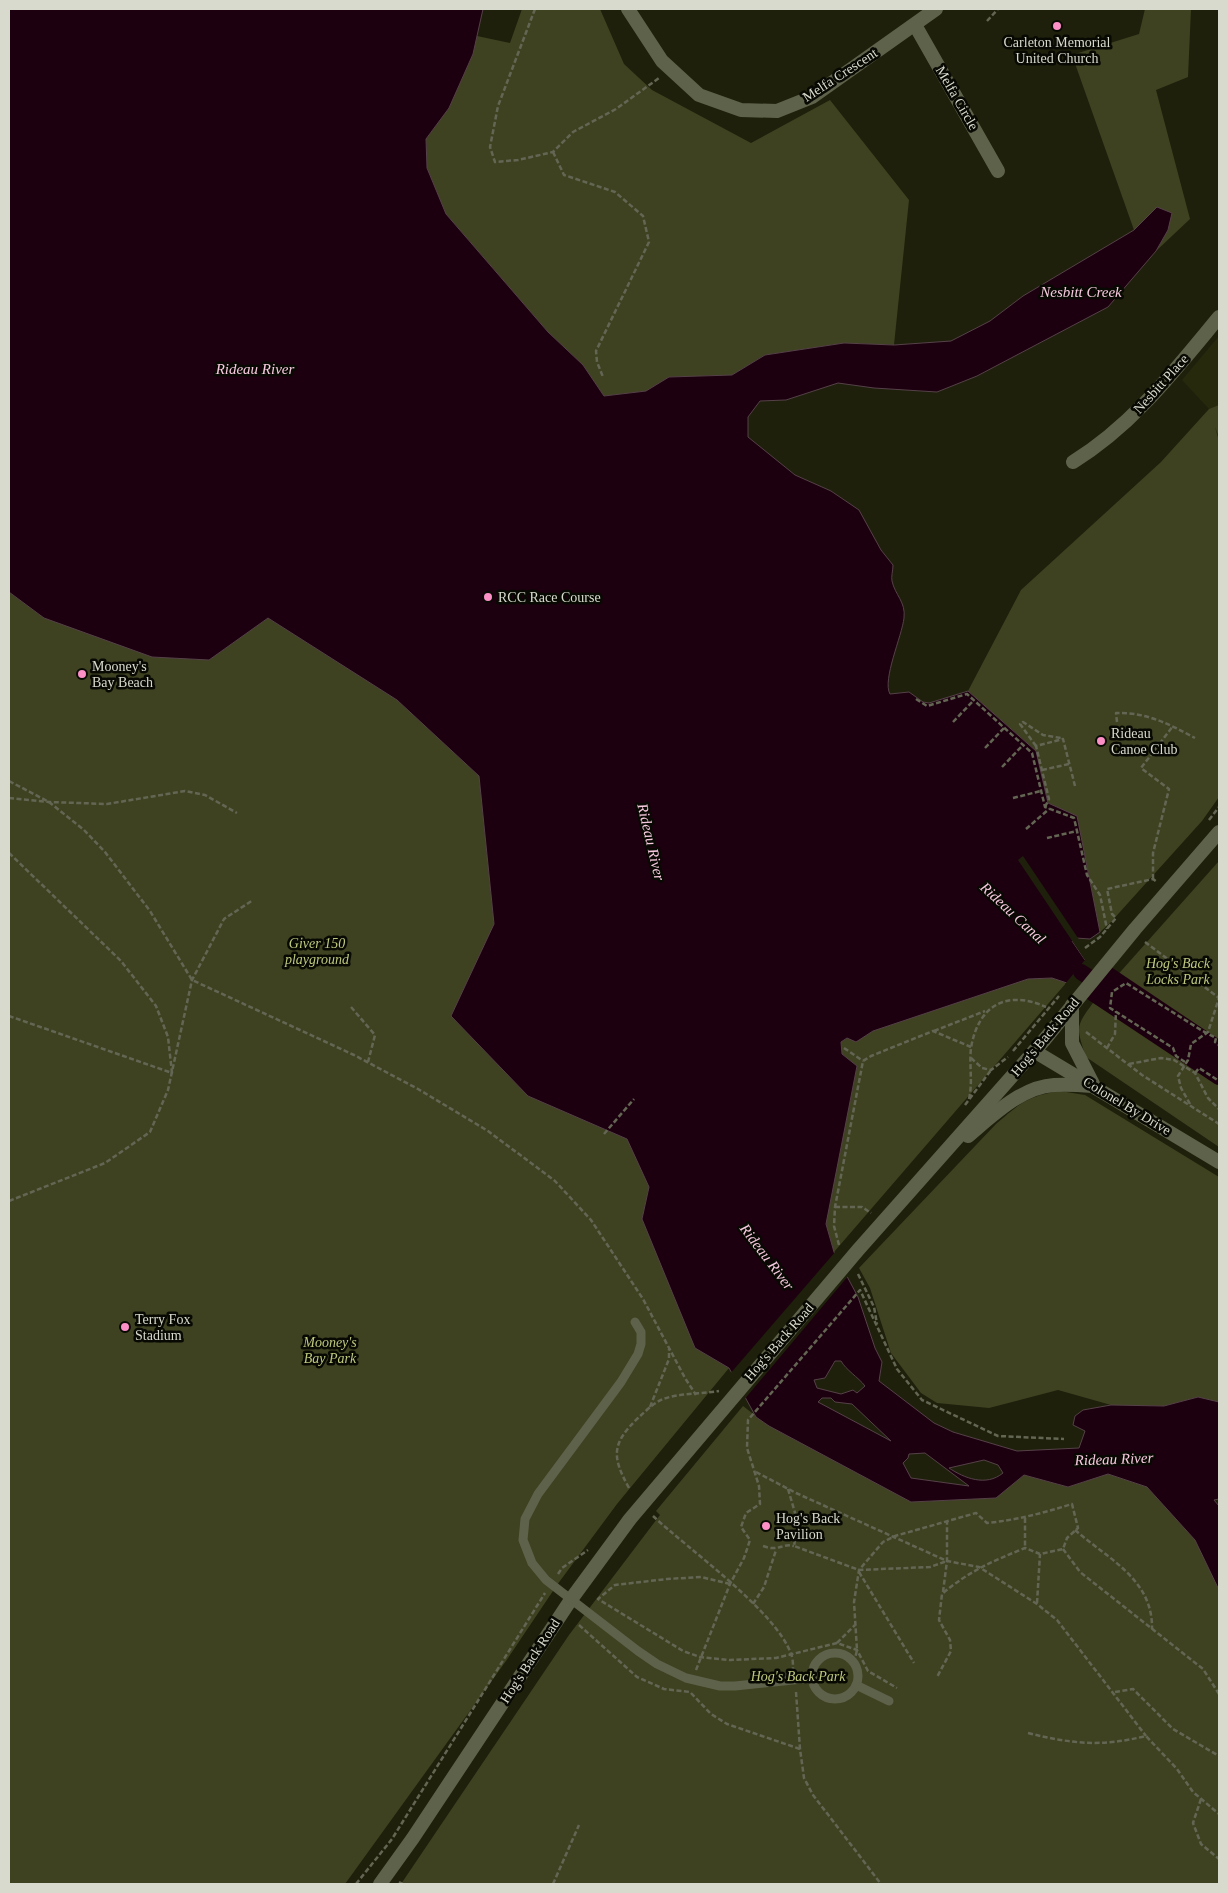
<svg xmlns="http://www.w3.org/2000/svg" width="1228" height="1893" viewBox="0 0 1228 1893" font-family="'Times New Roman',serif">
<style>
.built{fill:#26290c}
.green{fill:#3e4221}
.water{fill:#1d000f;stroke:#554148;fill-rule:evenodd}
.pier{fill:#1e200b}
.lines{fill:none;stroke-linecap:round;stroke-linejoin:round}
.canal{stroke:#1d000f;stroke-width:16}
.path{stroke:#646654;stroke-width:2.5;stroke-dasharray:5 2.5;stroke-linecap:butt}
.service{stroke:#5f624b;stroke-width:9}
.minor{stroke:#5f624b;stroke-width:14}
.secondary{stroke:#5f624b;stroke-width:14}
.poi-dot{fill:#fb8fc6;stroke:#080903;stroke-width:2}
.labels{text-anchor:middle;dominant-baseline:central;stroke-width:5;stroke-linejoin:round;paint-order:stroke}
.poi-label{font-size:14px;fill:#d8dacd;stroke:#080903;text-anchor:start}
.street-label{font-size:14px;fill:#d8dacd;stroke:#080903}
.park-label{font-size:14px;font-style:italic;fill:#bfc87e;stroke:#080903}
.water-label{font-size:15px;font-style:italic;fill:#f8cadf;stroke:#080903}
</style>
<rect width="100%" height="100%" fill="#1e200b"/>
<polygon class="built" points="1219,336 1219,441 1209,409 1182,380"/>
<g class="green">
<polygon points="522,9 600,9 624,64 652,90 751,143 830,100 909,200 894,345 844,343 765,355 732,375 669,377 646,391 604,396 583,365 548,332 446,214 427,168 426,139 449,108 473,54 477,36 510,43"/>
<polygon points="1145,9 1191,9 1188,77 1156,90 1190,219 1156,251 1168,230 1157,207 1134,230 1072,55 1139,34"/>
<polygon points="1219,405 1219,437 1215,427 1219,441 1219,797 1202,821 1110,923 1100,932 1077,816 1048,804 1036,751 968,691 1021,590 1161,462 1209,409"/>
<polygon points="9,592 44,618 209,660 268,618 397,700 479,776 494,924 451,1016 528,1096 627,1139 649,1187 642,1219 695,1348 729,1368 617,1504 557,1585 506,1661 345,1884 9,1884"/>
<polygon points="1219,861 1219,1049 1114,979"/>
<polygon points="1052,978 1067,982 834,1252 826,1224 827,1216 857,1066 842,1054 841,1042 847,1038 857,1041 873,1031 1028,979"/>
<path d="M1096,999L1219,1082V1147L1086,1057C1075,1025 1076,1026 1096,999Z"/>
<path d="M1060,1091L1085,1095L1219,1177V1402L1198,1397L1164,1406L1111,1405L1058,1390L989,1408L937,1403L921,1393L891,1353L870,1288L859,1268L996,1124C1020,1103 1028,1096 1060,1091Z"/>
<polygon points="743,1406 769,1426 911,1502 995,1498 1024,1475 1068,1487 1108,1474 1147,1487 1195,1540 1219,1590 1219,1884 401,1884 569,1635 660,1515 656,1511"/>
</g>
<path class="water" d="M9,9H483L473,54L449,108L426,139L427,168L446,214L548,332L583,365L604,396L646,391L669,377L732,375L765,355L844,343L894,345L951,341L990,321L1023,296L1134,230L1157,207L1172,213L1168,230L1156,251L1108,307L977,376L937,392L874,388L838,383L786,400L760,401L748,417V437L795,475L831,491L859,510L881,550L893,565C893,570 891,577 892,581C895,595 906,602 904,618C902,636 882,680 890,694L909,692L923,702L929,703L968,691L1036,751L1048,803L1077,816L1100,932L1090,939L1076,938L1072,941L1085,960L1104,972L1088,990L1052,978L1028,979L873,1031L856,1042L847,1038L841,1042L842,1054L857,1066L826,1224L834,1252L858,1297L875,1348L882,1362L879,1381L934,1423L953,1432L1017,1451L1079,1448L1085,1431L1073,1425L1075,1416L1083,1410L1111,1405L1164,1406L1198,1397L1219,1402V1499L1214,1500L1219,1506V1590L1195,1540L1147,1487L1108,1474L1068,1487L1024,1475L996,1498L911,1502L769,1426L756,1417L729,1368L695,1348L642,1219L649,1187L627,1139L528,1096L451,1016L494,924L479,776L397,700L268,618L209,660L152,657L44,618L9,592ZM835,1361H841C846,1370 858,1377 865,1386L857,1393L853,1390L841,1394L817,1388L814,1380L825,1378ZM822,1398H831L835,1402L852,1404L891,1441L818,1402ZM925,1453L969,1486L911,1478L903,1463L908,1458L909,1454ZM984,1460L998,1465L1003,1473C986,1487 964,1478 949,1468Z"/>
<g class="pier">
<polygon points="1023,856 1080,941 1076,942 1087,958 1105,970 1087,993 1065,984 1085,960 1018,860"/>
<polygon points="836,1251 849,1275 743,1401 729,1375"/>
</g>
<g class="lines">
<g class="canal">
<polyline points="1081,972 1219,1063"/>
<polyline points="1219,1049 1104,972 1088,990 1219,1077"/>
</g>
<g class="path">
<polyline points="535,9 498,106 490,147 495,162 518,160 553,152 573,132 616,109 659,78"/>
<polyline points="987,21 998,9"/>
<polyline points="553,152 564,175 615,192 643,216 649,242 596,351 597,362 603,377"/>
<polyline points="916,699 927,706 967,694 1032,753 1045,807 1074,818 1087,875 1100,895 1107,929"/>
<polyline points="953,722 974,700"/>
<path d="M1117,722L1116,713C1146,712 1169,724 1195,738"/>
<polyline points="1036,746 1020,724 1023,722 1043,735 1061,738"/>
<polyline points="985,748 1004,728"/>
<polyline points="1002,767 1023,745"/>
<polyline points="1042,770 1069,764"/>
<polyline points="9,781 49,802 84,830 105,852 150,911 192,980 354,1055 418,1089 488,1131 555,1181 591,1220 643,1299 685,1378 696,1395"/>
<polyline points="9,798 49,802 107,804 185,791 205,795 237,813"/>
<polyline points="1013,798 1041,791"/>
<polyline points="1045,807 1049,799 1036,746 1063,739 1075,786"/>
<polyline points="1209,820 1219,807"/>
<polyline points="1026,829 1049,809"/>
<polyline points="1047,838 1077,831"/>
<polyline points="9,853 121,961 156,1006 168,1037 172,1073 9,1016"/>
<polyline points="1153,879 1153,853 1169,789 1141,768 1173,726"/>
<polyline points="1145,942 1219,998"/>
<polyline points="1085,948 1100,937 1116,918 1112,914 1107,889 1153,879 1157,882"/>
<polyline points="351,1007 375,1035 368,1062"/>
<polyline points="934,1031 985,1011"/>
<polyline points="1086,1032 1142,1075 1219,1124"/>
<polyline points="844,1048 863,1061"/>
<polyline points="1107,1048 1115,1034 1116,1011"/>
<polyline points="1013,1051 1059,996"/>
<polyline points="971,1058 982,1068 991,1070 1008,1057"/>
<polyline points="1185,1062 1176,1056 1173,1048 1110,1008 1112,992 1126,983 1201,1030 1216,1038 1215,1042 1219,1045"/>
<polyline points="1129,1064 1161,1058 1174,1060 1195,1073 1208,1098 1219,1109"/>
<polyline points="1195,1073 1199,1068 1219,1081"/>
<path d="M969,1099C973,1082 969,1065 971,1048C978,1006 1006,989 1046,1007"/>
<polyline points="1190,1104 1181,1088 1178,1076 1188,1060 1191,1044 1208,1032 1219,998"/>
<polyline points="965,1105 991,1070"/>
<polyline points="604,1134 634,1099"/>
<polyline points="9,1201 105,1163 150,1132 168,1090 192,980 224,919 253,900"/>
<polyline points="835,1207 862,1207 871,1213"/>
<polyline points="839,1245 834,1226 835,1207 863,1061 871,1056 933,1031 971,1047"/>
<polyline points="858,1274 874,1307 877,1324"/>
<polyline points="650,1407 669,1359 669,1349"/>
<polyline points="756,1472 796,1493 947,1561 979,1567 1037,1604 1057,1620 1146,1736"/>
<path d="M629,1488C612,1457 611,1444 638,1418C645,1412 653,1403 663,1399C680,1393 701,1394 719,1391"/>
<polyline points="788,1489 798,1523 794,1546 859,1570 930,1567 947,1561"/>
<path d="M653,1516C688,1549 776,1611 791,1654C793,1658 793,1664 793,1669"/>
<polyline points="1025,1518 1025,1548"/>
<path d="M1075,1530C1108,1559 1153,1579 1152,1629"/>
<path d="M763,1546C780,1552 781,1543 794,1546"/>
<polyline points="1063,1549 1080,1572 1203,1669 1219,1694"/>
<polyline points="859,1572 914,1663"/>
<polyline points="558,1574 562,1568 588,1550"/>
<polyline points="730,1584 701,1577 667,1579 615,1585 598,1599 683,1651 700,1657 730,1660 776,1658 837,1643 857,1650 868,1671 897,1688"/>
<polyline points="943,1592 947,1561 947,1521"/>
<polyline points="1037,1603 1040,1554"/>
<polyline points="753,1604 764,1587 776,1550"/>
<polyline points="579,1625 637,1677 664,1689 690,1692 711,1714 727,1724 800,1749"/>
<polyline points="837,1643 855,1625"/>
<path d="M854,1663L857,1650L854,1602L859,1570L883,1542L895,1536L976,1513L987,1523C1017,1520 1043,1513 1072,1504L1078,1528L1067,1538L1063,1549L1040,1554L1025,1548C993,1561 969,1571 942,1594L939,1620L950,1640L951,1651L937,1677"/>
<polyline points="696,1670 730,1584 744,1558 750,1540 741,1527 746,1513 760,1504 759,1486 747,1448 748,1420 860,1290 897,1369 922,1400 998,1436 1064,1439"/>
<polyline points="796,1692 800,1749 804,1778 813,1795 881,1884"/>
<polyline points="1115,1692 1133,1689 1173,1729 1219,1756"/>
<path d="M1028,1733C1072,1744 1101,1747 1146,1736L1177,1769L1193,1792L1219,1814"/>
<polyline points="1201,1799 1193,1823 1201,1844 1219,1859"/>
<polyline points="399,1882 403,1884"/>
<polyline points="356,1884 392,1839 545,1593"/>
<polyline points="553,1884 579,1825"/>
</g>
<g class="service">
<polyline points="635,1322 641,1332 641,1344 638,1354 621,1382 538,1494 525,1519 523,1540 532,1563 546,1580 638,1651 657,1664 686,1678 720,1686 735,1686 812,1678"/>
<circle cx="835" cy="1676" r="23"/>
<polyline points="856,1685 889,1701"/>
</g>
<g class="minor">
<polyline points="628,9 662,61 699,95 741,110 777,111 812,97 936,9"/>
<polyline points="915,25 998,171"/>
<path d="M1073,462C1133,425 1175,370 1219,317"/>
</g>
<g class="secondary">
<polyline points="1072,1005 1072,1043 1093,1084"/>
<polyline points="1034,1051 1219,1162"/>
<path d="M968,1136C992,1116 1021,1087 1054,1085C1067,1084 1080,1085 1093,1086"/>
<polyline points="380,1884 413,1838 572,1598 630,1519 858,1250 1045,1039 1135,929 1219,832"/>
</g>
</g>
<g class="poi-dot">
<circle cx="1057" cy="26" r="5"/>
<circle cx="488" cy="597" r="5"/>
<circle cx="82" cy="674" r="5"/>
<circle cx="1101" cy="741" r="5"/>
<circle cx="125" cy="1327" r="5"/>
<circle cx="766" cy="1526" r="5"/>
</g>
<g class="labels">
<g class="poi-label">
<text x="1057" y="42" text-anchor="middle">Carleton Memorial<tspan x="1057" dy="16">United Church</tspan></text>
<text x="498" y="597">RCC Race Course</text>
<text x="92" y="666">Mooney's<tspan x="92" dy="16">Bay Beach</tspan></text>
<text x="1111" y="733">Rideau<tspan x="1111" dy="16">Canoe Club</tspan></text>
<text x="135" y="1319">Terry Fox<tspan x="135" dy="16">Stadium</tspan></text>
<text x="776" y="1518">Hog's Back<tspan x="776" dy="16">Pavilion</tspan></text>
</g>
<g class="street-label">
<text transform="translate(840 75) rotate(-33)">Melfa Crescent</text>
<text transform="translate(957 98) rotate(60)">Melfa Circle</text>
<text transform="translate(1161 384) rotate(-48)">Nesbitt Place</text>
<text transform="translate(1045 1037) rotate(-50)">Hog's Back Road</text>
<text transform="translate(1127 1106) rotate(31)">Colonel By Drive</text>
<text transform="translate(779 1342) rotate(-49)">Hog's Back Road</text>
<text transform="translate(530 1661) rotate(-57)">Hog's Back Road</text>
</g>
<g class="park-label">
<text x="317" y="943">Giver 150<tspan x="317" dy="16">playground</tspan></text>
<text x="1178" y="963">Hog's Back<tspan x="1178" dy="16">Locks Park</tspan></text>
<text x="330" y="1342">Mooney's<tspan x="330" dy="16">Bay Park</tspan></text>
<text x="798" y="1676">Hog's Back Park</text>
</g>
<g class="water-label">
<text x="1081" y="292">Nesbitt Creek</text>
<text x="255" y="369">Rideau River</text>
<text transform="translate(651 842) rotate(77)">Rideau River</text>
<text transform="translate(1013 913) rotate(43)">Rideau Canal</text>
<text transform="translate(767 1257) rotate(53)">Rideau River</text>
<text transform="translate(1114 1459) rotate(-2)">Rideau River</text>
</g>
</g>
<rect width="1228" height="1893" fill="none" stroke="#d8dacd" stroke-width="20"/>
</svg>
